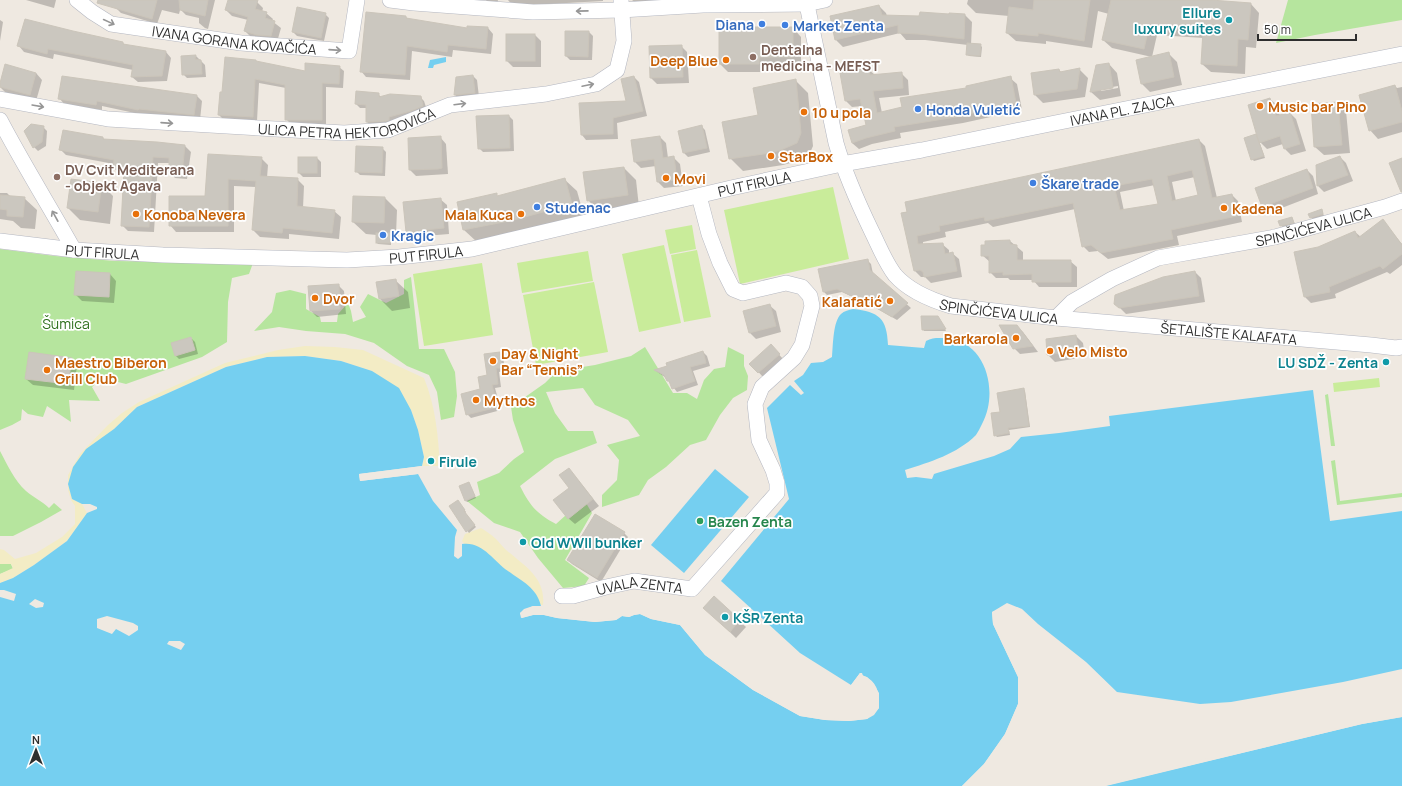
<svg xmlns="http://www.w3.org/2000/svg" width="1402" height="786" viewBox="0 0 1402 786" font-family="Manrope,sans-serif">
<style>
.green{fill:#b6e59e}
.sand{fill:#f3ecc5}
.pitch{fill:#c9ec9a}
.water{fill:#75cff0;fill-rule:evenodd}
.pier{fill:#efe9e1}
.shadow{fill:#0003;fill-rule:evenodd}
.building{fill:#cbc7bf;stroke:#cbc5ba;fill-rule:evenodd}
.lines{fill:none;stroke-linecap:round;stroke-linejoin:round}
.minor-casing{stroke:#b4b7c1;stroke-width:16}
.minor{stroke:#fff;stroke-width:15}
.oneway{stroke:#969696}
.culture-dot{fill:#0f9aa8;stroke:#fff;stroke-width:1.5}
.shop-dot{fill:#3f7fe0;stroke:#fff;stroke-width:1.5}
.education-dot{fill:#8d6e63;stroke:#fff;stroke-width:1.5}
.food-dot{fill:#e8710a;stroke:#fff;stroke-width:1.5}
.leisure-dot{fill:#2e9e5b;stroke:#fff;stroke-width:1.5}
.labels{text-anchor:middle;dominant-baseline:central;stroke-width:3.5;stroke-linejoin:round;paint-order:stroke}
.culture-label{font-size:14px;font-weight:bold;fill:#0d838f;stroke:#fff;text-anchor:start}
.shop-label{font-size:14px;font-weight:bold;fill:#366cbe;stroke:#fff;text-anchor:start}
.street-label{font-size:14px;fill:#2e2e2e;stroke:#fff}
.education-label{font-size:14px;font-weight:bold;fill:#785e54;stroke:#fff;text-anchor:start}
.food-label{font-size:14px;font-weight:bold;fill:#c56008;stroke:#fff;text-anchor:start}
.park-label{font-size:14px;fill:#2c6e1b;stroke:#fff}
.leisure-label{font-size:14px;font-weight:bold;fill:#27864d;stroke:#fff;text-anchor:start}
</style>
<rect width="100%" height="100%" fill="#efe9e1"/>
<g class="green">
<polygon points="1288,0 1402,0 1402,20 1315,35 1276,43"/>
<polygon points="0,249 55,256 115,261 253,263 249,274 232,278 228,302 227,342 202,357 126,384 102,378 92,387 100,401 69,400 71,422 47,406 43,417 28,414 22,409 21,420 12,425 0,430"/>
<polygon points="411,277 419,349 444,349 455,372 457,396 454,417 441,420 437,392 429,375 407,366 374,343 345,334 306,331 279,327 254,331 272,312 276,293 290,290 306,294 306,309 320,317 321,322 337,322 338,314 348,303 351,311 353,322 366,317 360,307 368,294 386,303 404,294 404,280"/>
<path d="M645,347L673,393H687L697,399L704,380L714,369L725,367L728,347L744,355V366L748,376L747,390L733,398L720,415L706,440L690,445L666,467L648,480L639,495L602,507V495L617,480L619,460L607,445L640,436L628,420L595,405L583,388L546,392L555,413L568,431H593L597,443L555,459L520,486C530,506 537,514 556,524L566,515L586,503L592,513L565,560L589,578L584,586L563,588L538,558L520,532L494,523L467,501L480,495L477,482L499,473L514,459L524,452L513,420L511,407L545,383L557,371L595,365L631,356Z"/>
<polygon points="1328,394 1335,446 1331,446 1325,395"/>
<path d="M0,451C7,464 14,480 26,491C33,497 42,501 49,508L54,503L62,510L41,522L13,536H0Z"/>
<polygon points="1335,460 1340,501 1402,493 1402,497 1337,505 1331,461"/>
<polygon points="0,564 11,564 13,569 0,574"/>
</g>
<g class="sand">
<path d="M305,346L335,347L363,350L424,378C436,408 438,435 440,466H422L424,457L418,430L411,410L372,371L341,361L305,356L267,357L226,367L137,407L114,429L68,484L72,499L82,504L87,513L67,541L34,565L13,578L0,583V574L13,568L11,564H0V549L4,550L15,559L36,553L62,537L75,524V506L71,500L68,490V475L80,454L108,425L122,413L139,402L225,363L278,350Z"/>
<path d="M481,528C486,531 492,535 496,539C499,542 502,546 505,549C523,565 546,577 543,605L528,603L466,546L462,541L465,534Z"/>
</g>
<g class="pitch">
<polygon points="833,187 849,259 740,284 724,210"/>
<polygon points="692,225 696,249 670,254 665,230"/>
<polygon points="664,245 681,323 639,332 622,254"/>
<polygon points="697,250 711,317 684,322 671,255"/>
<polygon points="588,251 593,281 522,293 517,263"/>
<polygon points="482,263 493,335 424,346 413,274"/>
<polygon points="594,282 608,352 536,365 523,295"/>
<polygon points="1379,378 1380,387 1334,392 1333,383"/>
</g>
<g class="water">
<polygon points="446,57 446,62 434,65 433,68 428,68 430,60"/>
<path d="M853,309C879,312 887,318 888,345L924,348L926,341C933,337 939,338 946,338C987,341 999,393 982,424C980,428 978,432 976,435C957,454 930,462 905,470L907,478L916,477L932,479L934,474L937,473L994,456L1010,449L1021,437L1059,433L1110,426L1109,416L1313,390L1330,521L1402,511V669L1343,682L1231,702L1200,704L1117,692L1086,662L1038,624L1022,609L1007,603L992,612L993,624L1018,677V704L1005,734L984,764L962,786H0V597L14,601L16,594L4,590H0V583L13,578L34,565L67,541L87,513L97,509V507L90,504H82L72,499L68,484L73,467L86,449L114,429L137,407L226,367L267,357L305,356L341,361L372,371L399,388L411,410L418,430L424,457L422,466L359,474L360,481L418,474L433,501L457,530L455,537L454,556L458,559L462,556V544C483,541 493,561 508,571C522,581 537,588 541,606H533L520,613L522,618L533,615H544L557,618L595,622L616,620L622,616L629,617L634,615L640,614L651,619L680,625L705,655L753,690L800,716L825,720L849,721L867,719L879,708C879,696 879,685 868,678C865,676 863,676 860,673L851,685L800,653L721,581L789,499L767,408L790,385L801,395L804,393L794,381L803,375L811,363L823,362L832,357C833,346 833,321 841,314C844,311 849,310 853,309ZM35,599L44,603L43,607L36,608L29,604ZM107,616L133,623L138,626V630L129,636L116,629L112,634L97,628V619ZM169,641H180L185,644L181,650L167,644Z"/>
<polygon points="715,469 749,497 684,573 651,545"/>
<polygon points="1402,717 1402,786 1106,786 1362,724"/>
</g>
<g class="pier">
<polygon points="422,466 421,468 361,476 361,479 419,472 418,474 360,481 359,474"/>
<polygon points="533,606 543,607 541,608 534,608 525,611 523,613 523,615 532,613 544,613 558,616 595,620 615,618 622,614 629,615 633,613 640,612 652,617 681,624 706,654 754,689 801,714 825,718 848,719 866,717 872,713 877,707 877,693 872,685 866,679 862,678 861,675 853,686 851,685 860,673 862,673 863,676 867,677 873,683 879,693 879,708 874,715 867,719 849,721 825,720 800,716 753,690 705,655 680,625 651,619 640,614 634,615 629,617 622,616 616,620 595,622 557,618 544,615 533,615 521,618 520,613 524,609"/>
<polygon points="1000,609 994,613 995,624 1020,676 1020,704 1007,735 985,765 965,786 962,786 984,764 1005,734 1018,704 1018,677 993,624 992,612"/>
<polygon points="1402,715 1402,717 1362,724 1104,786 1105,784 1184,764 1361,722"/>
</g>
<g class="shadow">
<polygon points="26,0 56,0 54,8"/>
<polygon points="117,0 215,0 208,29 205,28 199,23 199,18 186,15 181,10 180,10 179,14 162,10 157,24 121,13 115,7"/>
<polygon points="229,0 249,0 257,2 263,8 262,12 266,13 273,19 272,21 281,28 277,42 251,37 245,31 248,20 232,16 226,10"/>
<polygon points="486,0 498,0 497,4 488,3"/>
<polygon points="508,0 603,0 603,1 513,6"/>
<polygon points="632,0 668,0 637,4"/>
<polygon points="968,0 1206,0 1251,4 1259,13 1256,48 1246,47 1245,74 1211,72 1202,64 1204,38 1157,35 1152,57 1169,54 1177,62 1182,85 1150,92 1142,84 1152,57 1112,48 1103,40 1109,14 1098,11 1092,48 1046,41 1046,44 1016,41 1007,33 1009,16 976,13 967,4"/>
<polygon points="879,6 886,13 887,16 920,17 950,14 965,15 972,22 971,45 980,45 982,47 981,57 969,56 967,54 968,45 925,40 906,40 900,33 843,47 836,40"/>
<polygon points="325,14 329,18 324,41 297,36 293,32"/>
<polygon points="406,17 408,19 468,30 468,27 488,28 493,34 491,54 453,50 452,57 412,51 410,80 366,77 361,71"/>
<polygon points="0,20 3,22 0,41"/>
<polygon points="793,28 801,37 801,65 767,65 767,72 728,72 720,64"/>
<polygon points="589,32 593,36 592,60 570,60 566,56"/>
<polygon points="535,35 541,41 541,67 513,67 507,61"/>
<polygon points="123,43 126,46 166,52 171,58 167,81 138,82 132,77 133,70 54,54 53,59 24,52 19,46"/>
<polygon points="681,46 687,52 689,83 657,84 651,78"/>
<polygon points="196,56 205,65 206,77 187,78 183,74"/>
<polygon points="256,61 257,62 306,72 339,67 344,71 343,88 326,87 326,124 291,124 286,119 286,88 259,83 257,121 224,120 219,115 223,93"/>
<path d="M1109,64L1117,73L1121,96L1100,100L1091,92ZM1118,86V88L1101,91V89Z"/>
<polygon points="868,69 875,75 901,73 908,80 909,95 879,98 882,113 967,88 1010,78 1017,84 1022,110 963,123 900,133 901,138 872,144 859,149 852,143 868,126 863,106 852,107 846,101 841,74"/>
<polygon points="1079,69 1088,78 1085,97 1043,103 1035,95 1059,70 1062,73"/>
<polygon points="36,73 42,80 36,101 6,93 0,87"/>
<polygon points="473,76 477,80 479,97 459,99 455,95 457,78"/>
<polygon points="634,77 639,82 647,116 617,123 618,139 586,140 582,135 628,102"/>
<polygon points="795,80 808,93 813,146 809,155 794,162 783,165 743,171 730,158 759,116"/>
<polygon points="1395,86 1397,88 1402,87 1402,132 1378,139 1370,130"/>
<polygon points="378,94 381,97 420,97 424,101 427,110 392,124 371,126 367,122 367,108 360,108 356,104"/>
<polygon points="197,96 202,101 200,120 144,115 102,106 102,110 65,105 60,99"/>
<polygon points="1270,99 1277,105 1280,116 1290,113 1296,119 1306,151 1291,155 1285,149 1283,144 1267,149 1259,141 1265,158 1254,161 1252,159 1256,135 1259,138"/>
<polygon points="1338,103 1346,111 1350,153 1324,155 1315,147"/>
<polygon points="509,116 513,120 514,151 483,152 479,148"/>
<polygon points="701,126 705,130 710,152 688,157 684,153"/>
<polygon points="43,127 47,131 46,146 38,151 34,147 25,131"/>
<polygon points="440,137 446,144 448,174 416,176 410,170"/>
<polygon points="660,137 666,143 668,158 673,157 680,164 683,186 664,188 658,182 656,166 641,168 635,162"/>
<polygon points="103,138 105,140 157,143 185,146 191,152 187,179 175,178 170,172 170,163 158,163 154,232 128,231 122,225 124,174 120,174 114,168 114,164 66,155 60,149"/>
<path d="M1199,140L1205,146L1217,198L1232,195L1238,201L1242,222L1177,236L1179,245L1108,259L1098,251L1089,252L1083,246L1075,209L993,227L988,223L945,232L946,237L923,242V245L942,244L949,250V254L952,253L959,259L962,277L931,283L925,277H921L915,271L902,213ZM1195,177L1199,196L1176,201L1172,182ZM1155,185L1159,205L1124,211L1120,192Z"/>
<polygon points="382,148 386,152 385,176 360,175 356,171"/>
<polygon points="208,155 261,158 268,165 267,178 297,179 304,186 303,208 334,211 341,217 339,239 289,234 289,239 260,237 253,230 257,187 234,186 234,232 176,232 170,225 206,197"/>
<polygon points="1340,157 1346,163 1353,181 1324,192 1318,186 1317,166"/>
<polygon points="317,158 321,162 321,177 303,177 299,173"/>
<polygon points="624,168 636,180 639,207 600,213 588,200"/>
<polygon points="1307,170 1313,176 1318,194 1269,213 1263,207 1256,189"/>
<polygon points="564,179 577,191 584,216 477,242 464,230 458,202 496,195 499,197"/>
<polygon points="101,184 113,196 110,224 80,220 68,208"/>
<polygon points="0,193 7,193 10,196 24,198 37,210 35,229 21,228 13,221 0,219"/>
<polygon points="385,198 397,210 396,235 391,235 391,245 378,244 377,243 377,235 366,234 353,222"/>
<polygon points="440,199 447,205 449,234 413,237 406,231"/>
<polygon points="1322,211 1324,216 1313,219 1311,218"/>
<polygon points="1292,218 1295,224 1283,227 1281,226"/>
<polygon points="1383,221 1402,244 1402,265 1390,274 1387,272 1335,294 1336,298 1311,303 1305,297 1295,253 1318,248 1355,232 1361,237"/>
<polygon points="1010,241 1023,252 1023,261 1070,261 1077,267 1077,287 1039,287 1033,280 1010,280 1008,278 996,278 990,272 990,262 982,255"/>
<polygon points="867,260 871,264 873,274 911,308 897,320 878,309 842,292 827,295 823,291"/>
<polygon points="1195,272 1201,278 1205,302 1126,314 1115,303"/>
<polygon points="110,274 116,281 114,303 82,301 76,295"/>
<polygon points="395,280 408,292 410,308 392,311 380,299"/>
<polygon points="338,285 344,291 346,314 317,317 311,311"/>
<polygon points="769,305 776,311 781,332 756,339 750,333 744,312"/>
<polygon points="939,319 946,331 924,331 923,329"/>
<polygon points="1016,326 1023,332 1038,352 1020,354 1014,348"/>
<polygon points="1076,336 1083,343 1085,357 1055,362 1048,355"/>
<polygon points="191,338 195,342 198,354 179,359 175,355"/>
<polygon points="775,350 783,359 763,377 751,364"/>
<polygon points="703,352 707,356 710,366 693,371 698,385 677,392 666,378 656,371"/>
<polygon points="500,353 503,356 505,371 499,372 501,387 495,388 501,410 471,418 467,414 481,390"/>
<polygon points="71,358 77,365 74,390 33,385 26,379"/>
<polygon points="1024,390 1025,391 1030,427 1009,430 1010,435 997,437 995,435"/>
<polygon points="569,469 599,506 575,524 568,518 570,488"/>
<polygon points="469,483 476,498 467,502 465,500"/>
<polygon points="458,501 466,512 465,513 476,527 469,533 450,507"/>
<polygon points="624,533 628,537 601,582 572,564 568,560"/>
<polygon points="714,598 746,627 736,638 711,614"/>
</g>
<g class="building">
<polygon points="98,0 157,0 152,19 97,3"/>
<polygon points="179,0 208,0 205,16 180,10"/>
<polygon points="228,0 258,0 255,9 267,12 265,18 275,21 271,36 257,35 244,31 248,17 225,10"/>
<polygon points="1034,0 1090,0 1084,41 1038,33 1038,36 1006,33 1009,7 1033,10"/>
<polygon points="1111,0 1211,0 1251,3 1248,40 1238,39 1237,66 1201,64 1203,31 1149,27 1144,49 1102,40"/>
<polygon points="879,5 882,15 919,16 920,12 949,14 949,13 965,14 964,39 918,34 898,33 898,25 835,40 830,16"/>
<polygon points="297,7 326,13 321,38 292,32"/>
<polygon points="366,12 406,16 406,18 467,28 467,26 488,27 486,49 448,45 447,52 407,46 405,75 360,72"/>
<polygon points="25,19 73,31 123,42 123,44 166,51 162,76 131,77 133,65 48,49 47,54 17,46"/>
<polygon points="719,27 793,27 793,57 759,57 759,64 719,64"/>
<polygon points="565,31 589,31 588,57 565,56"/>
<rect x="506" y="34" width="29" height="27"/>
<polygon points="967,43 981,44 980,56 966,55"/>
<polygon points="682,45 683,77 650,78 649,46"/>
<polygon points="1169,52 1174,77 1141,84 1136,60"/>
<polygon points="196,55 195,59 201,60 202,74 182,75 181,56"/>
<polygon points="225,57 256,60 256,61 305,71 305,63 340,66 339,84 322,83 322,120 285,120 285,85 255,79 253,117 218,115 220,92 222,92"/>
<polygon points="1109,63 1113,88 1090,92 1096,65"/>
<polygon points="5,64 36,73 30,95 0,87 0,83"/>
<polygon points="869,68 870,75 902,72 903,88 873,91 877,113 902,107 900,98 966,88 966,86 1011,76 1016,103 956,117 894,127 895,131 866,138 852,143 848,130 866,125 860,99 845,101 840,73"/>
<polygon points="1080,68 1077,89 1034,95 1031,73 1059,69 1060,72"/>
<polygon points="473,75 475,93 454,95 456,77"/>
<polygon points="62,76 197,95 194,115 139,109 138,110 97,101 96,105 58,99"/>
<polygon points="634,76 643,111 613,118 613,134 581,135 579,103 626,101 621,79"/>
<polygon points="796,79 801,133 797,143 781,150 770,153 729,159 722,122 758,115 753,88"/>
<polygon points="1395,85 1402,111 1402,122 1369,131 1359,95"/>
<polygon points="356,91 379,93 379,97 390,94 421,96 423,106 411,111 389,117 389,120 386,121 366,122 366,105 355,104"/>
<polygon points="1270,98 1276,116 1290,112 1300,144 1284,149 1280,136 1259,143 1248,105"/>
<polygon points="1338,102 1342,145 1314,147 1311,104"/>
<polygon points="509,115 510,148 478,149 476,116"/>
<polygon points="31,124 44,126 42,142 33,148 24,131"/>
<polygon points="702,125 707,148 683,153 678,131"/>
<polygon points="63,130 103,137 103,139 157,142 185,145 182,174 169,172 169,158 153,157 149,227 121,226 124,169 113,168 114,160 59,150"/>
<polygon points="1256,134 1264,156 1251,160 1244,138"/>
<polygon points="441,136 442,168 438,169 409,170 408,138"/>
<polygon points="660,136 663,158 674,156 677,180 657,182 654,159 634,162 631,140"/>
<path d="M1199,139L1212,198L1232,194L1237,216L1171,230L1173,239L1101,253L1091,245L1082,247L1073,203L985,221L984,217L939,226L940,231L917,236L918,244L943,243L945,254L953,252L957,271L924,277L923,272L920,270L914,271L901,213L907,212L905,202ZM1192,170L1198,195L1172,201L1167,176ZM1152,179L1158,204L1120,210L1114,186Z"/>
<polygon points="356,146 383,147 382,173 355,172"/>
<polygon points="208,154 262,157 260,176 298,178 297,206 335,210 332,233 283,228 282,233 252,230 256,181 228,179 228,226 169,226 169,196 205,196"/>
<polygon points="1340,156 1348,175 1317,186 1316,165"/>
<rect x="298" y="157" width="19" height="16"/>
<polygon points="1402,158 1402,192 1401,192 1389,163"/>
<polygon points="624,167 628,195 587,201 583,172"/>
<polygon points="1307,169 1313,188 1262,207 1255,188"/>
<polygon points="565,178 572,204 514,220 463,230 457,202 497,193 497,196"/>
<polygon points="71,179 102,183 98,212 67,208"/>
<polygon points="0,195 25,197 23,217 7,216 7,210 0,209"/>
<polygon points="353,196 385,197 384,223 352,222"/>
<polygon points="441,198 444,228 406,232 403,202"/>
<polygon points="1322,209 1323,214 1310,218 1308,214"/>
<polygon points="1292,217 1294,223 1280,226 1278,221"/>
<polygon points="1383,219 1402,245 1402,254 1383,269 1380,266 1329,287 1330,292 1304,297 1294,252 1318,247 1355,231 1358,238"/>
<rect x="376" y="233" width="14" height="10"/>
<polygon points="1010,240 1010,244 1017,245 1017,260 1071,260 1071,282 1032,282 1032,274 1003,275 1003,272 989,273 989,256 981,256 981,245 985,245 985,241"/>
<polygon points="868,259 870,270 908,303 892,317 873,306 837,289 823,292 818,269"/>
<polygon points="76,271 110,273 109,297 74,295"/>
<polygon points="1195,271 1199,296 1119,308 1114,304 1115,295 1163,277"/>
<polygon points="396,279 399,296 379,299 376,282"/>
<polygon points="339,284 340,309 310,311 308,286"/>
<polygon points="770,304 776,326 749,333 743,311"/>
<polygon points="921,316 938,316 946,329 922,330"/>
<polygon points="999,325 1017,325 1033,346 1013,349"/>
<polygon points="1076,335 1078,350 1047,355 1046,339"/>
<polygon points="191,337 195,350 175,356 171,343"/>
<polygon points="771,344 780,354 758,373 749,364"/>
<polygon points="703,351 706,363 690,367 695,381 672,389 669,381 667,381 664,375 654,370 667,366 666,363"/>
<polygon points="29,352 72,358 68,384 25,379"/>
<polygon points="500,352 502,368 496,368 498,384 492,385 498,407 466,415 461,394 480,389 478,377 487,375 484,354"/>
<polygon points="1024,388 1029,426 1008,428 1009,433 994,436 991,413 1000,412 997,393"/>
<polygon points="569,468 593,499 568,519 553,500 569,488 559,475"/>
<polygon points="469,482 475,496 465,501 459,486"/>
<polygon points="458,500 465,510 464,511 475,525 466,532 449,506"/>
<polygon points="595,514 625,532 597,578 567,560"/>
<polygon points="714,596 740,620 730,632 703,608"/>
</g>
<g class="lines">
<g class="minor-casing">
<g id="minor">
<path id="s1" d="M77,0L92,12L111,24L241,43L349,51L357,0"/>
<polyline points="390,0 414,3 533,12 621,10 703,5 806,4 825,0"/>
<path id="s2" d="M806,0L836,143C845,174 858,203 872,232C879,246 885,262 895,275C909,291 931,300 951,306L1056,318L1371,345L1396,348L1402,347"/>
<path id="s3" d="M0,99L108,119L344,133L388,130L450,105L546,94L596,84L617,70L624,41L621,0"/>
<path d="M0,120C23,164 50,207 74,250"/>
<path id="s4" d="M0,241L74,250L163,255L347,260L399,257L472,249L731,188L842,164L922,150L1055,123L1402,54"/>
<path id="s5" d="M1056,318L1072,302L1112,279L1158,258L1275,237L1385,207L1402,201"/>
<path id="s6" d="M562,596H573L606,587L634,581L692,589L777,493V483L773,470L759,440L755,404L762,387L794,358L802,345L812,306L810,296L802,287L786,283L743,293L733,289L720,263L709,234L699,196"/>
</g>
</g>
<use href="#minor" class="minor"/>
</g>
<defs><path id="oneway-shaft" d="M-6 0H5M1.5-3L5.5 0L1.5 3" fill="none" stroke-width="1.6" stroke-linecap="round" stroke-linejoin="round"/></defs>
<g class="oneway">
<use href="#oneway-shaft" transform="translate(582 11) rotate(179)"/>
<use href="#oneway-shaft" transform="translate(109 22) rotate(25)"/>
<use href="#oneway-shaft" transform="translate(335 50) rotate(4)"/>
<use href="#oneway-shaft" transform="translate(588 85) rotate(-12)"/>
<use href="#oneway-shaft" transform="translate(460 104) rotate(-7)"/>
<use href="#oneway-shaft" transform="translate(38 106) rotate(10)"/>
<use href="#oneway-shaft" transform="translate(167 123) rotate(4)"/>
<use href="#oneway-shaft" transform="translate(55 216) rotate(-119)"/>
</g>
<g class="culture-dot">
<circle cx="1229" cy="20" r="4"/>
<circle cx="1386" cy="362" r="4"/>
<circle cx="431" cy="461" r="4"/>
<circle cx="523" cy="542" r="4"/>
<circle cx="725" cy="617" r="4"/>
</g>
<g class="shop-dot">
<circle cx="762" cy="24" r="4"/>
<circle cx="785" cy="25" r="4"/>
<circle cx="918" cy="109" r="4"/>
<circle cx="1033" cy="183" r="4"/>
<circle cx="537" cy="207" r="4"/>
<circle cx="383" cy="235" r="4"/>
</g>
<g class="education-dot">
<circle cx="753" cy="57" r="4"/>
<circle cx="57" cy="177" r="4"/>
</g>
<g class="food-dot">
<circle cx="726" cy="60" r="4"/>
<circle cx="1260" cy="106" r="4"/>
<circle cx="804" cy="112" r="4"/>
<circle cx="771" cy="156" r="4"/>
<circle cx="666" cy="178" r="4"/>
<circle cx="1224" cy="208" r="4"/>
<circle cx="136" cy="214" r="4"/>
<circle cx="521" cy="214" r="4"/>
<circle cx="315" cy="298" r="4"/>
<circle cx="890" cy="301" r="4"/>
<circle cx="1016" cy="338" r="4"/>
<circle cx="1050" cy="351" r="4"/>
<circle cx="493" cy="361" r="4"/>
<circle cx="47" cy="370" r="4"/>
<circle cx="476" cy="400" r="4"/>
</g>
<circle class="leisure-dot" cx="700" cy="521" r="4"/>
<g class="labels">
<g class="culture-label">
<text x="1221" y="12" text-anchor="end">Ellure<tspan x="1221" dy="16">luxury suites</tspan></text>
<text x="1378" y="362" text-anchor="end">LU SDŽ - Zenta</text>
<text x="439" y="461">Firule</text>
<text x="531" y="542">Old WWII bunker</text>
<text x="733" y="617">KŠR Zenta</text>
</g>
<g class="shop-label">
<text x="754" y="24" text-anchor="end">Diana</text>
<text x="793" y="25">Market Zenta</text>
<text x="926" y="109">Honda Vuletić</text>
<text x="1041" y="183">Škare trade</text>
<text x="545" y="207">Studenac</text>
<text x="391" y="235">Kragic</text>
</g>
<g class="street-label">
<text stroke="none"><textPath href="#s1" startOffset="166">IVANA GORANA KOVAČIĆA</textPath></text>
<text stroke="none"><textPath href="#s4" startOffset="1138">IVANA PL. ZAJCA</textPath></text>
<text stroke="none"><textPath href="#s3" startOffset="350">ULICA PETRA HEKTOROVIĆA</textPath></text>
<text stroke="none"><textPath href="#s4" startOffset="763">PUT FIRULA</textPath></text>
<text stroke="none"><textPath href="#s5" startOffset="278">SPINČIĆEVA ULICA</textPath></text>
<text stroke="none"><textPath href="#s4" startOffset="103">PUT FIRULA</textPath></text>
<text stroke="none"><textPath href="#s4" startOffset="427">PUT FIRULA</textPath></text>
<text stroke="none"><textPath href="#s2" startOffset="404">SPINČIĆEVA ULICA</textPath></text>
<text stroke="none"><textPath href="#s2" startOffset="635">ŠETALIŠTE KALAFATA</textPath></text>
<text stroke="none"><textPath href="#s6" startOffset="79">UVALA ZENTA</textPath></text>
</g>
<g class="education-label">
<text x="761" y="49">Dentalna<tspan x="761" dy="16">medicina - MEFST</tspan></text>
<text x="65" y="169">DV Cvit Mediterana<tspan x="65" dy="16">- objekt Agava</tspan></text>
</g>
<g class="food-label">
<text x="718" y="60" text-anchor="end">Deep Blue</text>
<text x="1268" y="106">Music bar Pino</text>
<text x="812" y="112">10 u pola</text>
<text x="779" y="156">StarBox</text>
<text x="674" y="178">Movi</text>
<text x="1232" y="208">Kadena</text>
<text x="144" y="214">Konoba Nevera</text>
<text x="513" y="214" text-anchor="end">Mala Kuca</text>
<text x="323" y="298">Dvor</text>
<text x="882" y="301" text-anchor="end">Kalafatić</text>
<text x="1008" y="338" text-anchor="end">Barkarola</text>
<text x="1058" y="351">Velo Misto</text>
<text x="501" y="353">Day &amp; Night<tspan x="501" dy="16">Bar “Tennis”</tspan></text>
<text x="55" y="362">Maestro Biberon<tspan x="55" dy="16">Grill Club</tspan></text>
<text x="484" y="400">Mythos</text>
</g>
<g class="park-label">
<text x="66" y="323">Šumica</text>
</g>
<g class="leisure-label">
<text x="708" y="521">Bazen Zenta</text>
</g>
</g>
<g transform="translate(36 750)" stroke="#ffffff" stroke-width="3" paint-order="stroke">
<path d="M0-3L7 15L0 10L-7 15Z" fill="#2e2e2e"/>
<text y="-6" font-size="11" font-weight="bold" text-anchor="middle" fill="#2e2e2e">N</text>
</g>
<path d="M1258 34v6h98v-6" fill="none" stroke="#2e2e2e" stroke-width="2"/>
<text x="1264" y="34" font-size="12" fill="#2e2e2e" stroke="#ffffff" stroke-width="3" paint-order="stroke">50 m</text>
</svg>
